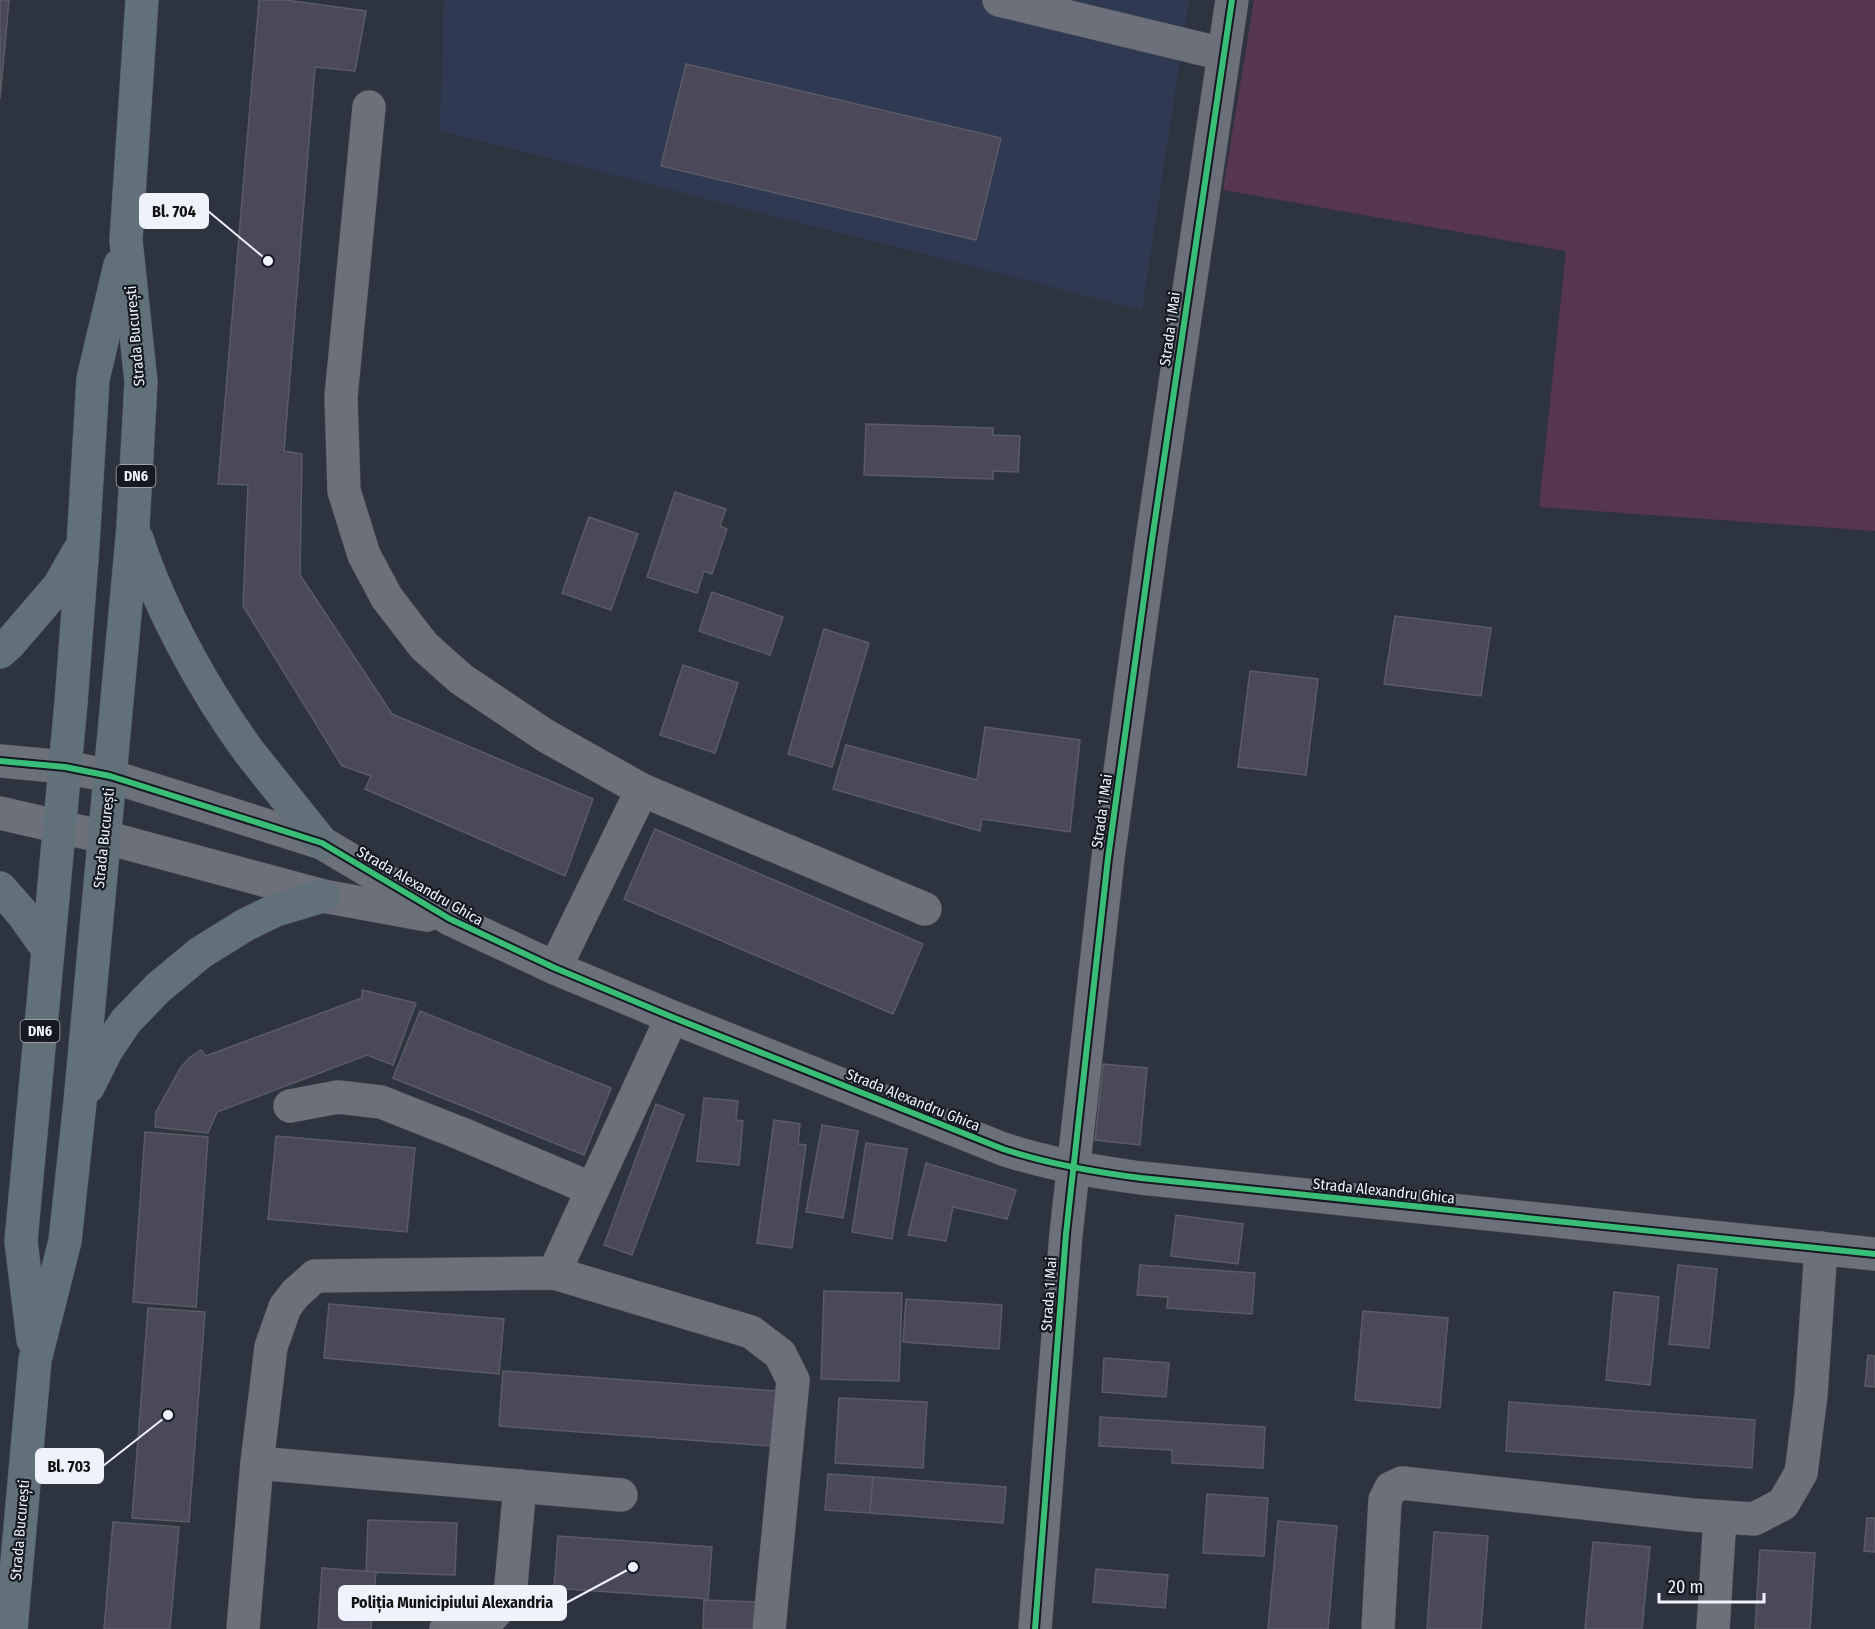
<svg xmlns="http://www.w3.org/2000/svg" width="1875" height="1629" viewBox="0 0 1875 1629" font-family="'Fira Sans Condensed',sans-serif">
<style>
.built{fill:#2f3a52}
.green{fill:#563650}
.building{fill:#4a4859;stroke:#5a5c65;stroke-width:1.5}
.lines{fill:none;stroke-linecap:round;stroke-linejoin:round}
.minor-casing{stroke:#4b5059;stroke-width:34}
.major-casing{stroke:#4b5059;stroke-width:34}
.minor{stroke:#6c707a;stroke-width:33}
.major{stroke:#62707a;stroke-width:33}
.cycleway-casing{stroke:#151922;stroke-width:10}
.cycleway{stroke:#3abd76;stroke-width:6}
.labels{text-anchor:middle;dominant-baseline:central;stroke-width:4.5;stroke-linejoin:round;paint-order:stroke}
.shield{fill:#151922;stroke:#acb1bb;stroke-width:1.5}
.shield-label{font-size:14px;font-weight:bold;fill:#edf2fd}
.street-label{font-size:15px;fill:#edf2fd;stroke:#151922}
.leader{fill:none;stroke:#edf2fd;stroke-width:2}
.callout-dot{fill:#edf2fd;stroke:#151922;stroke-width:2}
.callout{fill:#edf2fd;stroke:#edf2fd;stroke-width:2}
.callout-label{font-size:16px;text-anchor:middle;font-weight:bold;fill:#111}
</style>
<rect width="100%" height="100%" fill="#2e343f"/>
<polygon class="built" points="444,0 1189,0 1142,310 440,131"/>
<polygon class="green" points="1254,0 1875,0 1875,531 1539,507 1566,251 1223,190"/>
<g class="building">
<polygon points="0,0 9,0 0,99"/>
<polygon points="259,0 285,0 366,11 355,71 315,67 284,451 302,454 300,575 392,714 593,799 565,876 365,789 371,776 342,766 243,606 248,485 218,484"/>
<polygon points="686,64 1001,138 976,240 661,166"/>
<polygon points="866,424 993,428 993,435 1020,436 1018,472 993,471 993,479 864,475"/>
<polygon points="675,492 726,509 720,526 727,529 712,574 704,571 697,593 647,577"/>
<polygon points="589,517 638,534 611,610 562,593"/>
<polygon points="712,592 783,617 770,655 699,631"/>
<polygon points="1395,616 1491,628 1481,696 1384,684"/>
<polygon points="824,629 869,643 832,767 788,754"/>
<polygon points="683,665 738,683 715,753 660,735"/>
<polygon points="1250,671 1318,679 1306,775 1238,767"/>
<polygon points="985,727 1080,740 1070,832 982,819 980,831 833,789 846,745 977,780"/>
<polygon points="655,829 923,944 893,1014 624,899"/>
<polygon points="362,990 416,1003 393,1065 367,1055 217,1112 208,1133 155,1127 156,1112 181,1067 189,1058 201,1050 206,1056 362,998"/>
<polygon points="420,1011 611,1088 584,1155 393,1078"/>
<polygon points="1103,1064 1147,1068 1140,1145 1095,1140"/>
<polygon points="704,1098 738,1101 736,1120 743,1121 739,1165 697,1161"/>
<polygon points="656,1104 684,1115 632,1255 604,1245"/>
<polygon points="774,1120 800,1124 798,1144 806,1145 792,1248 757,1243"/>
<polygon points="822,1125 858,1131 843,1218 806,1212"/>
<polygon points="145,1132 208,1137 196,1307 133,1302"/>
<polygon points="276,1136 415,1148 407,1232 268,1219"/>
<polygon points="866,1143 907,1149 892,1239 852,1232"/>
<polygon points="926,1163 1016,1190 1007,1219 953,1207 946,1241 908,1235"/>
<polygon points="1176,1215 1243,1224 1238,1264 1171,1256"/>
<polygon points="1140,1265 1255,1273 1252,1314 1167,1308 1168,1297 1137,1295"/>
<polygon points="1678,1265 1717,1269 1709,1348 1669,1344"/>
<polygon points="824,1291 902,1293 899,1381 821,1379"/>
<polygon points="1614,1292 1659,1297 1650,1385 1606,1380"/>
<polygon points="906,1299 1002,1305 999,1349 903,1342"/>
<polygon points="329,1304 504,1319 499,1374 324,1358"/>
<polygon points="148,1308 205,1312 189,1522 132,1518"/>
<polygon points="1363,1311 1448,1318 1440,1408 1355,1400"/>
<polygon points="1868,1355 1875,1356 1875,1387 1865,1386"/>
<polygon points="1104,1358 1169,1363 1166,1397 1102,1392"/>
<polygon points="503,1371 776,1391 772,1446 499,1426"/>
<polygon points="839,1398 927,1402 923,1468 835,1463"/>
<polygon points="1509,1402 1755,1420 1752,1468 1506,1451"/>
<polygon points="1100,1417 1265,1427 1263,1468 1172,1463 1172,1450 1099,1446"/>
<polygon points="828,1474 873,1477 870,1513 825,1510"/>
<polygon points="873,1477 1006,1487 1003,1523 870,1513"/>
<polygon points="1207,1494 1268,1498 1264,1556 1203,1553"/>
<polygon points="1867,1518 1875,1518 1875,1552 1864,1551"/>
<polygon points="368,1520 457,1523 455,1575 366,1572"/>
<polygon points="1278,1521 1337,1526 1328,1629 1268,1629"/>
<polygon points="113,1522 179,1527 170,1629 104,1629"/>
<polygon points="1434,1532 1488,1536 1481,1629 1427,1629"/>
<polygon points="558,1536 712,1547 708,1599 554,1588"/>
<polygon points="1593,1542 1650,1547 1642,1629 1585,1629"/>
<polygon points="1760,1550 1815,1553 1810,1629 1755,1629"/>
<polygon points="322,1568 376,1572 371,1629 318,1629"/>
<polygon points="1096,1569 1168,1575 1165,1608 1093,1602"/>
<polygon points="704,1600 759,1602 758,1629 703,1629"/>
</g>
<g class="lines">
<g class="minor-casing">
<g id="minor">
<polyline points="999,0 1223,54"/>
<polyline points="369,107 341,397 344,491 364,555 387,598 424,646 461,679 546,736 642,790 925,909"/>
<path d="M0,761L65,767L110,776L322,843L450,919L555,968L672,1017L1003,1149C1048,1164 1094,1172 1141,1178L1875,1254"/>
<polyline points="0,813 104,837 323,896 427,915"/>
<polyline points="555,968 642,790"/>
<polyline points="290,1106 338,1097 381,1102 462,1134 592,1189"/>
<polyline points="554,1273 672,1017"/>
<polyline points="257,1463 621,1495"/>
<polyline points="243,1629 257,1463 271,1347 285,1307 295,1294 315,1276 554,1273 751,1332 780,1354 793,1380 769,1629"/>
<polyline points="446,1629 461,1615 493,1615 510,1596 520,1486"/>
<polyline points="1035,1629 1066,1234 1108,858 1152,540 1232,0"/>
<polyline points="1378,1629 1385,1500 1391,1488 1402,1483 1692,1515 1754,1519 1783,1504 1801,1473 1811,1395 1821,1248"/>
<polyline points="1713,1629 1720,1517"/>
</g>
</g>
<g class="major-casing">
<g id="major">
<path d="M137,539C160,610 205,692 250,753C274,783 298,813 322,843"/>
<polyline points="0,652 10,643 59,586 79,551"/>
<polyline points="0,888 22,913 47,948"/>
<polyline points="88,1087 106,1051 126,1021 158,988 200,953 245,925 276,910 323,896"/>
<polyline points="33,1340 21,1241 71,703 83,545 93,379 120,265"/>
<polyline points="11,1629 35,1360 65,1241 80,1102 133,527 141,382 126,240 142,0"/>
</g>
</g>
<use href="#minor" class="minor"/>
<use href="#major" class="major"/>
<g class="cycleway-casing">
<g id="cycleway">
<path d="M0,761L65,767L110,776L322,843L450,919L555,968L672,1017L1003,1149C1048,1164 1094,1172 1141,1178L1875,1254"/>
<polyline points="1035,1629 1066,1234 1108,858 1152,540 1232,0"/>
</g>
</g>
<use href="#cycleway" class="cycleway"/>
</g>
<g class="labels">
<g class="shield">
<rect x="116.5" y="465" width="39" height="22" rx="4.5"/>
<rect x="20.5" y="1020" width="39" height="22" rx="4.5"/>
</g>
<g class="shield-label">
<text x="136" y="476">DN6</text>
<text x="40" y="1031">DN6</text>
</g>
<g class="street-label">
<text transform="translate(1170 329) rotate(-82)">Strada 1 Mai</text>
<text transform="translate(135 336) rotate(-95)">Strada București</text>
<text transform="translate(1102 811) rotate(-82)">Strada 1 Mai</text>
<text transform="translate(104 838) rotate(-84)">Strada București</text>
<text transform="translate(420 886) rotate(30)">Strada Alexandru Ghica</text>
<text transform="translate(913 1100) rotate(22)">Strada Alexandru Ghica</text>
<text transform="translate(1384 1191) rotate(6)">Strada Alexandru Ghica</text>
<text transform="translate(1049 1294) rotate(-86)">Strada 1 Mai</text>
<text transform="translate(20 1530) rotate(-85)">Strada București</text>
</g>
</g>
<path class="leader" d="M268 261L208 211M168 1415L103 1466M633 1567L566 1603"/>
<g class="callout-dot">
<circle cx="268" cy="261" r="6"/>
<circle cx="168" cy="1415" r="6"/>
<circle cx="633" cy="1567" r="6"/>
</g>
<g class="callout">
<rect x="140" y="194" width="68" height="34" rx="6"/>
<rect x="36" y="1449" width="67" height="34" rx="6"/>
<rect x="339" y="1586" width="227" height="34" rx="6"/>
</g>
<g class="callout-label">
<text x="174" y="217">Bl. 704</text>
<text x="69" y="1472">Bl. 703</text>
<text x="452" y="1608">Poliția Municipiului Alexandria</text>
</g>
<path d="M1659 1593v9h105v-9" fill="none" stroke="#edf2fd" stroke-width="3"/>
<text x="1668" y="1593" font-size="18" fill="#edf2fd" stroke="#151922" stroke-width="4.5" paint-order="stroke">20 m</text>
</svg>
